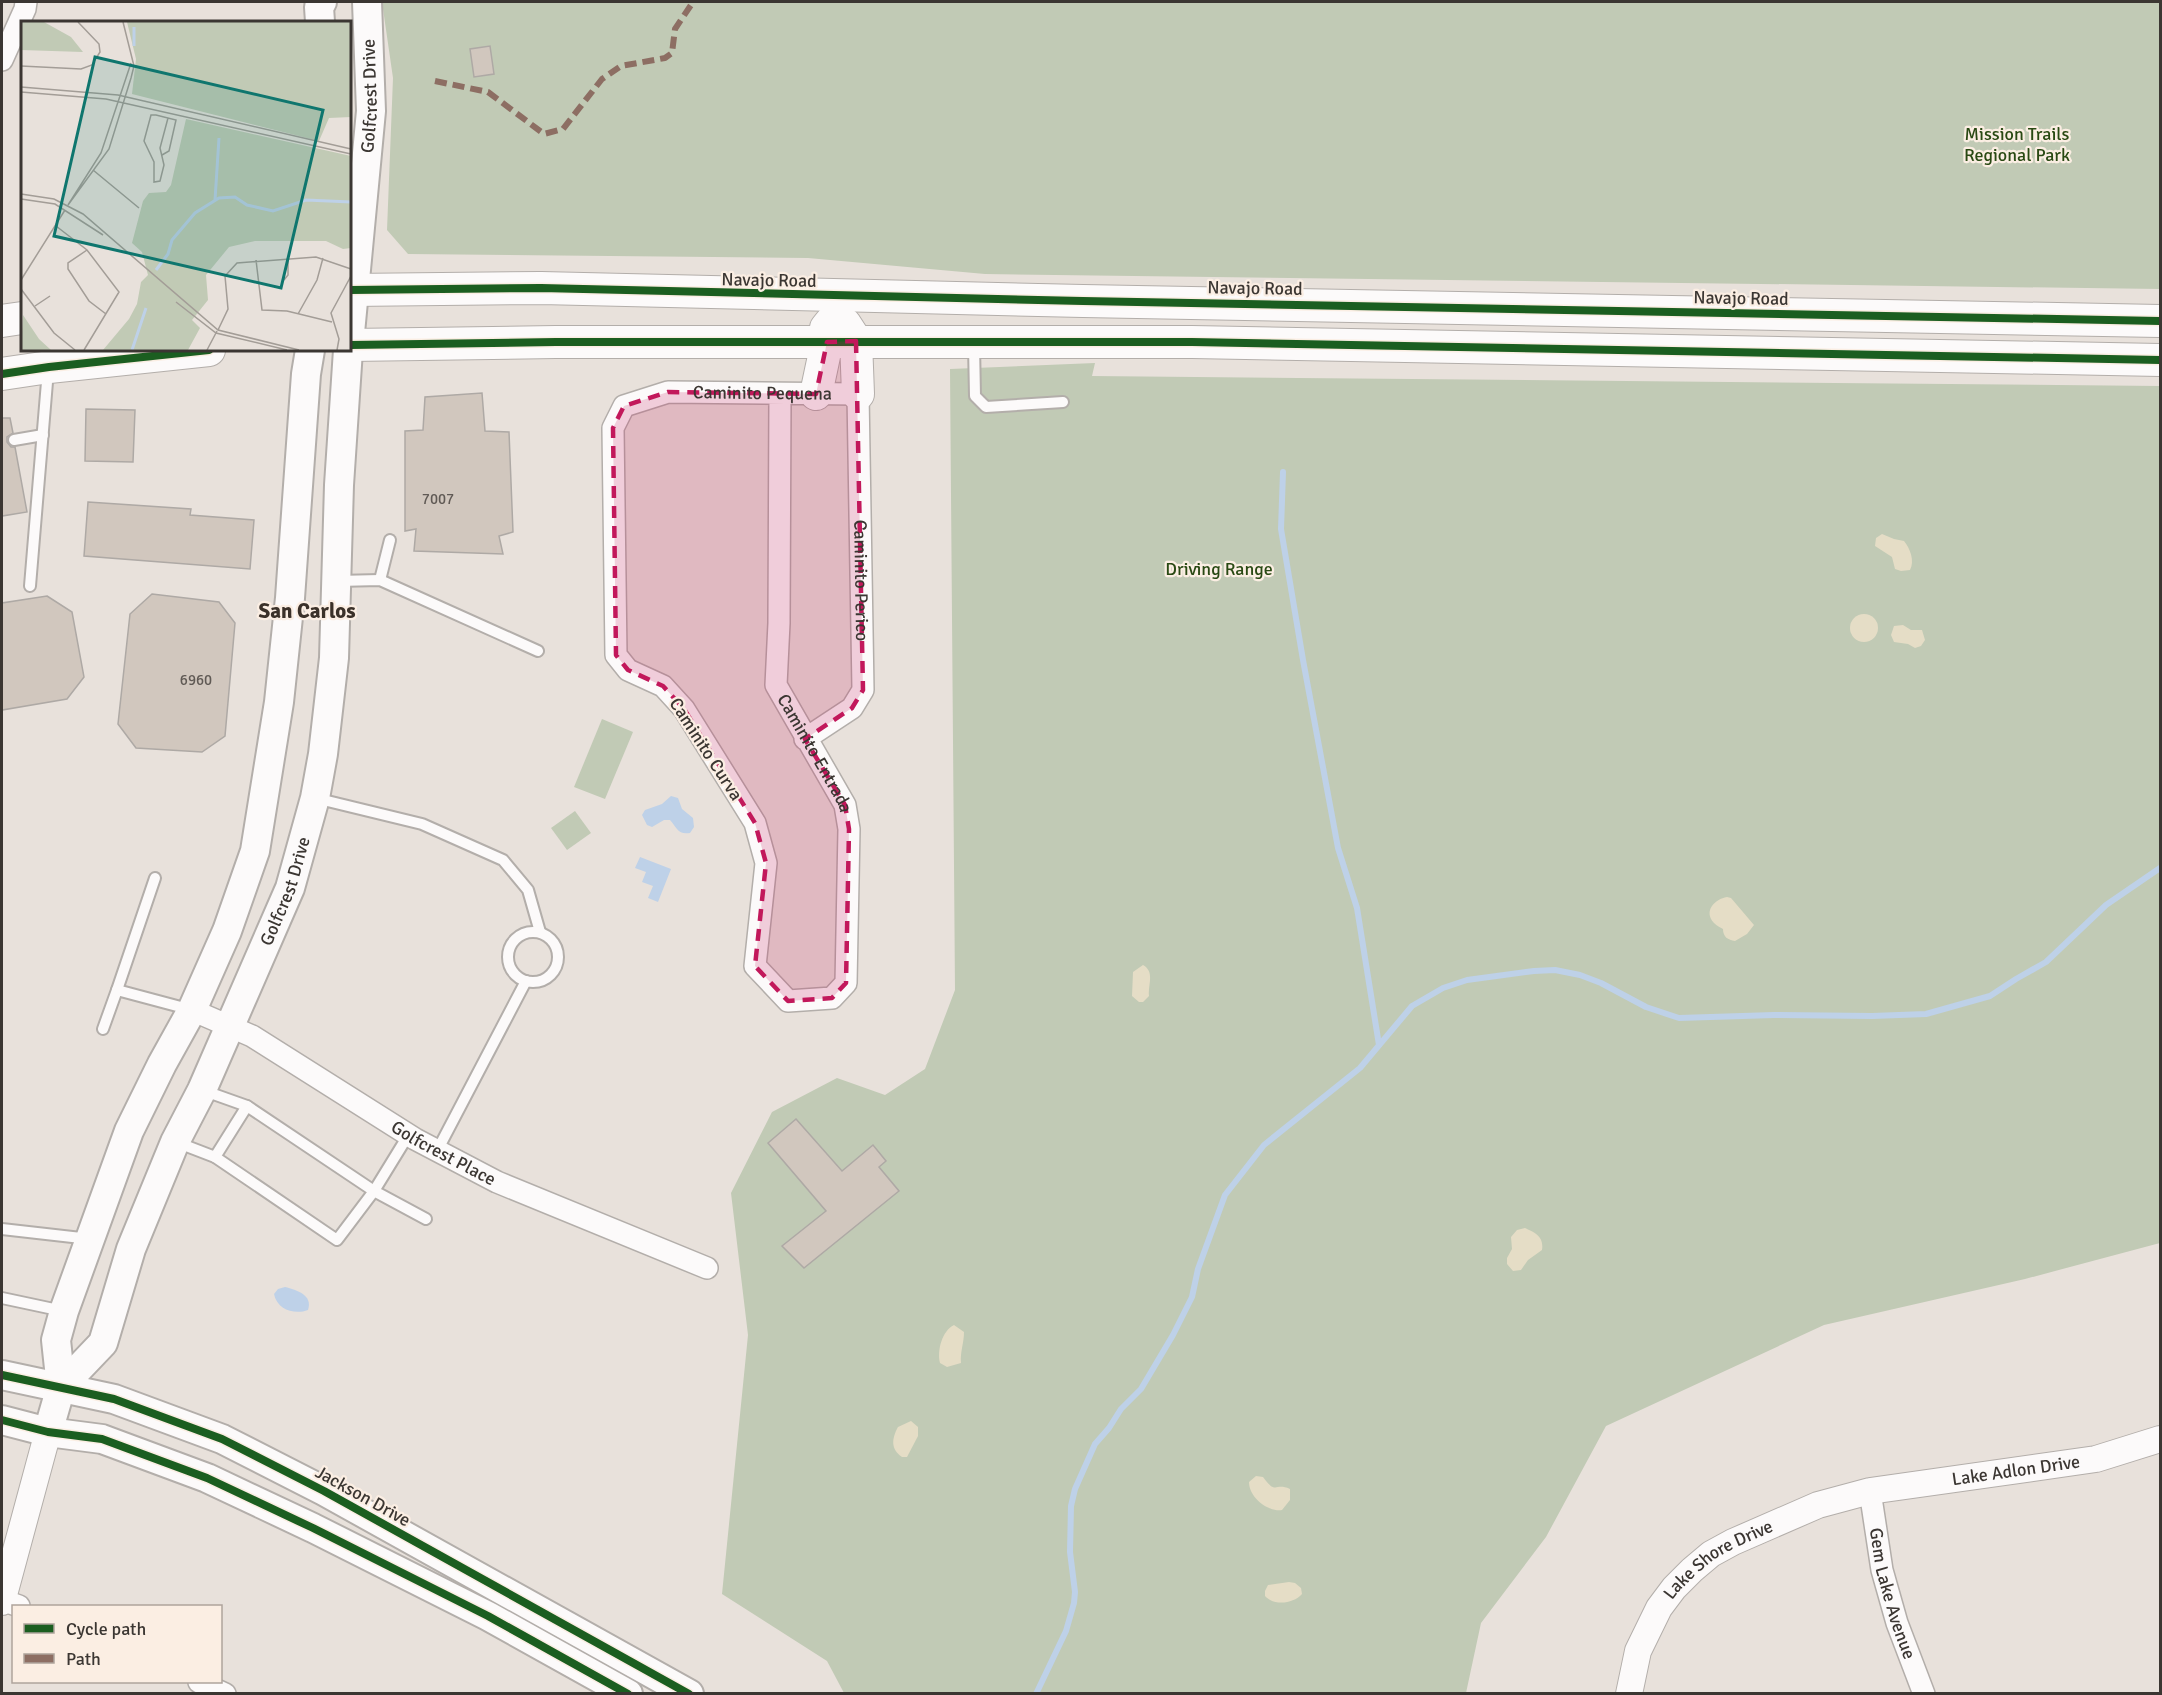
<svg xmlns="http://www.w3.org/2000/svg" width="2162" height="1695" viewBox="0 0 2162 1695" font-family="Signika,sans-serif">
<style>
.green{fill:#c1cab5}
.sand{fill:#e5ddc6}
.water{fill:#bed1e8}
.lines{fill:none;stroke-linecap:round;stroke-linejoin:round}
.stream{stroke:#bed1e8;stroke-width:6}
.building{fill:#d1c7be;stroke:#aea9a5;stroke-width:1.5}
.service-casing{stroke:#b3aeaa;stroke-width:14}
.minor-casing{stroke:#b3aeaa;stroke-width:24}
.tertiary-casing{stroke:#b3aeaa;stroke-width:28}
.secondary-casing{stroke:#b3aeaa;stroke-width:32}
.primary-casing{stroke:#b3aeaa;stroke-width:34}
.service{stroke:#fcfafa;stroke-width:10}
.minor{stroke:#fcfafa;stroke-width:21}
.tertiary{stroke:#fcfafa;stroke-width:26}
.secondary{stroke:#fcfafa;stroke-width:28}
.primary{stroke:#fcfafa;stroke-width:32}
.quiet{stroke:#8d6e63;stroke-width:6;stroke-dasharray:12 6;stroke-linecap:butt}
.cycleway-casing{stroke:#fbeee3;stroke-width:11}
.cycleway{stroke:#1b5e20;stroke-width:8}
.marked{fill:#c2185b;fill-opacity:0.2;stroke:#c2185b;stroke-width:4.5;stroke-dasharray:12 8;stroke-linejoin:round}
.labels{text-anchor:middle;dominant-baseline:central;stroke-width:4.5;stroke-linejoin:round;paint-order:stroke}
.number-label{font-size:15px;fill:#605a55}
.street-label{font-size:18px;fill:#3b3632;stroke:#fbeee3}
.park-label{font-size:18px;fill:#294913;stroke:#fbeee3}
.quarter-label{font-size:21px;font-weight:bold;fill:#3b3129;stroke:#fbeee3}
.inset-river{fill:none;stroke:#bed1e8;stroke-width:3}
.inset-road{fill:none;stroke:#a39d97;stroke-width:1.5}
.view{fill:#0f766e;fill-opacity:0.15;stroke:#0f766e;stroke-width:3}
.inset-edge{fill:none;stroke:#3b3632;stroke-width:3}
</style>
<rect width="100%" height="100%" fill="#e8e1db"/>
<g class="green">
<polygon points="382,2 2160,2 2160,289 985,274 808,258 408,254 387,230 393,78"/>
<polygon points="1095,363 1092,376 2160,386 2160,1243 2025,1279 1824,1325 1606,1426 1546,1537 1481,1623 1466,1693 844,1693 827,1661 722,1594 748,1335 731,1193 772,1112 837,1078 885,1095 925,1069 955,990 950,369"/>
<polygon points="602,719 633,732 605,799 574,787"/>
<polygon points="575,811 591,833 567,850 551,828"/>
</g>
<g class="sand">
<path d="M1882,534L1894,539L1904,541C1910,548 1915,561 1910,570L1901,571L1895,569L1892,557L1875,546L1876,538Z"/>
<circle cx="1864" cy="628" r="14"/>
<polygon points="1903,625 1911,630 1922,630 1925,640 1921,646 1915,648 1908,644 1894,642 1891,635 1894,626"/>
<path d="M1727,897L1731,898L1754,925L1747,934L1735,941C1728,940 1723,937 1723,929C1720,927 1717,926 1714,923C1703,911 1715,899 1727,897Z"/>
<path d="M1143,965C1155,972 1148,984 1149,996L1143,1002H1139L1132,996L1133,972Z"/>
<path d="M1525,1228C1536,1233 1544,1237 1542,1250L1528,1260L1521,1270L1513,1271L1507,1264V1258L1512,1249L1511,1237L1517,1230Z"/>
<path d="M954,1325L964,1332C964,1343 960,1352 961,1363L947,1367L940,1363C937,1350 942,1331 954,1325Z"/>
<path d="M911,1421L918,1427V1436L907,1457H902C890,1449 892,1438 898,1427Z"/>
<path d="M1256,1476L1263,1477C1277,1496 1274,1482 1290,1489V1500L1282,1510C1267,1512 1249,1497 1249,1482Z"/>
<path d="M1289,1582L1295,1583L1301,1588L1302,1594C1293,1604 1274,1606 1265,1596V1591L1268,1585Z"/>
</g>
<g class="water">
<path d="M671,796L678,798L682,809L693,818L694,827L690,833C678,835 677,828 670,820H664L652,827L647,825L642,815L645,810L662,804Z"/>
<polygon points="640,857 671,869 658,902 648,898 653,886 642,882 646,872 635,868"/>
<path d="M285,1287C297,1290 313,1295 308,1310C295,1315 277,1310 274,1294L278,1289Z"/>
</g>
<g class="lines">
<g class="stream">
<polyline points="1283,472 1281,529 1303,660 1338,848 1357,908 1379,1045"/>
<polyline points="1036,1694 1066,1631 1074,1603 1075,1592 1070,1552 1071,1506 1075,1489 1095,1444 1109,1428 1121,1409 1141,1389 1173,1335 1192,1297 1198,1269 1225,1195 1264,1145 1360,1068 1412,1006 1443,988 1467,980 1534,971 1555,970 1580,975 1601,983 1646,1007 1679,1018 1774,1015 1872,1016 1926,1014 1990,996 2016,979 2046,962 2106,905 2160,868"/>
</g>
</g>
<g class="building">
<polygon points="490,46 494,74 474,77 470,49"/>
<polygon points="482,393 485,431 509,432 513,532 499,536 503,554 414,551 416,529 405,531 405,431 423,430 425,397"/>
<polygon points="86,409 135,410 133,462 85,461"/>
<polygon points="2,418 10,418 13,433 7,437 7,442 11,447 15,447 27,512 2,516"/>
<polygon points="88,502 191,509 190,515 254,520 250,569 84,556"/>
<polygon points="152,594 219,602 235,623 225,736 202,752 136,748 118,724 130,614"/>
<polygon points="47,596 72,612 84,677 67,699 2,710 2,603"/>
<polygon points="796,1119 842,1171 873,1145 886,1161 879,1167 899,1191 804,1268 782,1246 826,1211 768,1143"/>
</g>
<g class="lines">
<g class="service-casing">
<g id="service">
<polyline points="974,345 975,396 986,407 1063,402"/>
<polyline points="14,440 43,435"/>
<polyline points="380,580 390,540"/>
<polyline points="337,581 380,580 538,651"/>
<polyline points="30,586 48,370"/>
<polyline points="315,798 422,824 503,860 528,890 540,932"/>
<circle cx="533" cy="957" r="25"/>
<polyline points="117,990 155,878"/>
<polyline points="103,1029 117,990 192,1010"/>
<polyline points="202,1090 247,1106"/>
<polygon points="247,1106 374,1191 337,1240 215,1157"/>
<polyline points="409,1134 374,1191 426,1219"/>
<polyline points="176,1142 215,1157"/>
<polyline points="437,1151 526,981"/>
<polyline points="2,1229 90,1239"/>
<polyline points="2,1298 63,1311"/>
</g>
</g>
<g class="minor-casing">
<g id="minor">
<polyline points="2,60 25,9 26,2"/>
<path id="s1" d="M780,395L779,623L776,685L845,805L849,829L846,983L832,998L788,1001L755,966L766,863L755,823L684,709L663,686L628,670L616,655L613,428L624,406L668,392L858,394L863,690L852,708L805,739"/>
<path id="s2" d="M192,1010L252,1036L415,1139L497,1182L707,1268"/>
<path id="s3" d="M1870,1491L1882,1570L1897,1623L1924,1694"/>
<polyline points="2,1600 19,1606"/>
<polyline points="199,1682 225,1694"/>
</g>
</g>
<g class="tertiary-casing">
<g id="tertiary">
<polyline points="2,1602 48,1432"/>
<path id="s4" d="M1629,1694L1638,1651L1659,1608L1674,1588L1692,1570L1711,1554L1733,1542L1818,1505L1870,1491L2096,1459L2160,1439"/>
</g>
</g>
<g class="secondary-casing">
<g id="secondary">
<polyline points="320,22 319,7 322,2"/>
<path id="s5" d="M350,333L371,111L367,2"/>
<polyline points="2,1375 114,1399 222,1439 324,1491 689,1694"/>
<path id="s6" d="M61,1387L103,1343L131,1249L175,1142L202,1090L290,888L315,798L323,754L334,658L339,485L348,350"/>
<polyline points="2,1420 48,1432 102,1439 207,1478 313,1528 488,1616 628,1694"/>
<polyline points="48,1432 61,1387 56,1340 64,1311 129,1131 162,1064 192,1010 227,931 255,851 279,702 290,598 306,374 310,350"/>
</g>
</g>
<g class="primary-casing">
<g id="primary">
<polyline points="350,290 541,288 1083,301 2160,321"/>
<polyline points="2,321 22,318"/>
<polyline points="845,324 856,341 858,394"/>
<polyline points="350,345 556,342 1192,342 2160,360"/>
<polyline points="2,374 49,367 209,350"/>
<polyline points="816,394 827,342 826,328 830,323"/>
</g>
</g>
<use href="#service" class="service"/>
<use href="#minor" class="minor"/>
<use href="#tertiary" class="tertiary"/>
<use href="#secondary" class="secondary"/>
<use href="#primary" class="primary"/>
<polyline class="quiet" points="435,81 488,92 544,134 563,129 602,79 621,66 665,58 672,53 675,29 693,2"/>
<g class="cycleway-casing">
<g id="cycleway">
<polyline points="350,290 541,288 1083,301 2160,321"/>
<polyline points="350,345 556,342 1192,342 2160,360"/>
<polyline points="2,374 49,367 209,350"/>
<polyline points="2,1375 114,1399 222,1439 324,1491 689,1694"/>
<polyline points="2,1420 48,1432 102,1439 207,1478 313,1528 488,1616 628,1694"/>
</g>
</g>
<use href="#cycleway" class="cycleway"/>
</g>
<path class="marked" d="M856,341L863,690L852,708L805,739L845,805L849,829L846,983L832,998L788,1001L755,966L766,863L755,823L684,709L663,686L628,670L616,655L613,428L624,406L668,392L816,394L827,342Z"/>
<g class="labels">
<g class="number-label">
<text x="438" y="499">7007</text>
<text x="196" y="680">6960</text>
</g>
<g class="street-label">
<text stroke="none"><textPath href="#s5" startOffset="238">Golfcrest Drive</textPath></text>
<text transform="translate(769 280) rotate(1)">Navajo Road</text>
<text transform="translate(1255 288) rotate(1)">Navajo Road</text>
<text transform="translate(1741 298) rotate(1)">Navajo Road</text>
<text stroke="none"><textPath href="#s1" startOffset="1480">Caminito Pequena</textPath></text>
<text stroke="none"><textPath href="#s1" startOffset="1762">Caminito Perico</textPath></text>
<text transform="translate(706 749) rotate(57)">Caminito Curva</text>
<text stroke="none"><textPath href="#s1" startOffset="369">Caminito Entrada</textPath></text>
<text stroke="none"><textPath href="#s6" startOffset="549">Golfcrest Drive</textPath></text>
<text stroke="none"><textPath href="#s2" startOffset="290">Golfcrest Place</textPath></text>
<text stroke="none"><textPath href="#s4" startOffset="486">Lake Adlon Drive</textPath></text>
<text transform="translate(363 1496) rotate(29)">Jackson Drive</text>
<text stroke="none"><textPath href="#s4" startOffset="170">Lake Shore Drive</textPath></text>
<text stroke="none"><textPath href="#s3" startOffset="105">Gem Lake Avenue</textPath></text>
</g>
<g class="park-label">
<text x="2017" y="134">Mission Trails<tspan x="2017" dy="21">Regional Park</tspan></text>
<text x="1219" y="569">Driving Range</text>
</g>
<g class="quarter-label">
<text x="307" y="611">San Carlos</text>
</g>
</g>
<g transform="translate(21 21)">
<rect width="330" height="330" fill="#e8e1db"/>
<path d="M0,1H23L50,16L62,31L0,29ZM106,1H330V96L308,97L298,120L111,73L115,38ZM165,98L330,135V227L322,228L305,220H234L208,226L185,254L187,279L171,299L179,307L167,329H82L108,298L116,283L120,261L127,254L121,231L111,222L122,180L128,172L145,171L150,164ZM2,294L18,318L30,329H0Z" fill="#c1cab5"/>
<path class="inset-river" d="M113,6V25M194,179L198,117M135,249L147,233L151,219L174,192L198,177L214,176L226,184L252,190L285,179L330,181M111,329L125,287"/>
<path class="inset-road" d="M0,45L60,48L71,44L79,31L78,23L57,1M0,66L97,74L330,128M0,71L85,78L330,133M141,134L148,130L155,99L135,94H130L123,120L133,141V161L139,160L143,144L139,127L147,97M72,149L118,187M0,173L33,178L62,193L197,309L278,329M0,178L34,183L82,214M47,184L88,128L110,57L113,45L102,1M47,184L80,132L110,42M35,205L66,229L98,271L63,329M66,229L47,242V248L68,280L85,293M235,239L241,289L266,290L311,301M0,259L44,189M263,259L267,254V240M0,268L33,312L54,329M155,281L195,312L266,329M14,285L29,275M277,293L296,259L302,237M197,309L207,288L204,255L216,242L295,236L330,248M186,329L196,310M316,329L318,318L310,292L330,255"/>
<path class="view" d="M74,36L302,89L260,267L33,215Z"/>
<rect width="330" height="330" class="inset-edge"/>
</g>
<rect width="2162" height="1695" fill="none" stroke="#3b3632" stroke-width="6"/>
<rect x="12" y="1605" width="210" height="78" fill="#fbeee3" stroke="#aea49c" stroke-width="1.5"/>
<rect x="24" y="1624" width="30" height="9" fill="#1b5e20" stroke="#aea49c" stroke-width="1.5"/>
<text x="66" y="1635" font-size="18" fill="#3b3632">Cycle path</text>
<rect x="24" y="1654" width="30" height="9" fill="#8d6e63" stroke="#aea49c" stroke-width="1.5"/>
<text x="66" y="1665" font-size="18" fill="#3b3632">Path</text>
</svg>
